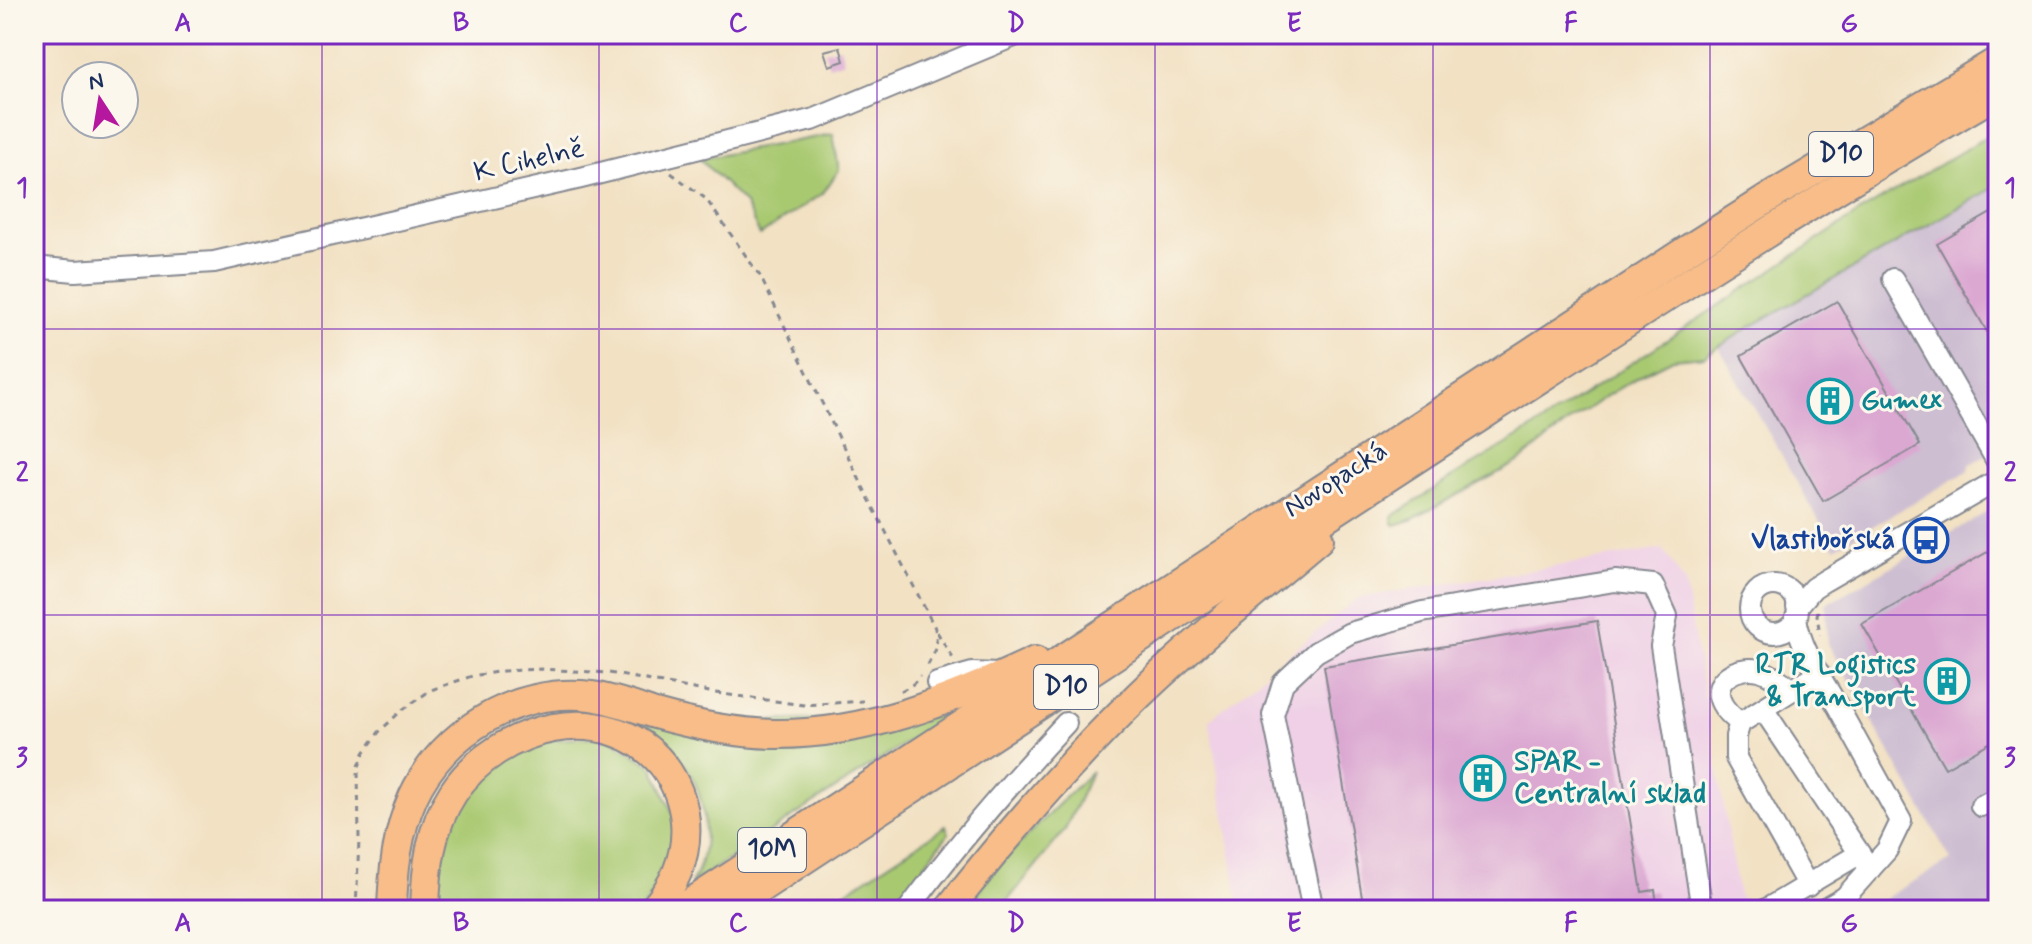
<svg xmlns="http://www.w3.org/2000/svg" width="2032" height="944" viewBox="0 0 2032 944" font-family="Mynerve,sans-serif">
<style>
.built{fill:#efd0e6}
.industrial{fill:#cdbed2}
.green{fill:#a9c971;stroke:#627c68;stroke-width:2}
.building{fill:#dba8d2}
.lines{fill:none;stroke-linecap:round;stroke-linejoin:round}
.minor-casing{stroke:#868890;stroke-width:24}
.highway-casing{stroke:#868890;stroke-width:32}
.path{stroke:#868890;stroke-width:3;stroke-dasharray:6 6;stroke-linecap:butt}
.minor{stroke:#fff;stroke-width:20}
.highway{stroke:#f8bd89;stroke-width:28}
.grid{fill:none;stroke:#7b2cbf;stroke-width:2;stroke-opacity:0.55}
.labels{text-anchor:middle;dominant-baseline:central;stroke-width:6;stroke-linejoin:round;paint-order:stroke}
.shield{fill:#fbf7ec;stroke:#5e6b89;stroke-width:2}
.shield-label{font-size:26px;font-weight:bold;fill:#1b2f5e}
.street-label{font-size:28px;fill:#1b2f5e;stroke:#fbf7ec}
.culture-label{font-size:28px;font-weight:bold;fill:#0d838f;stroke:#fbf7ec;text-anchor:start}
.transit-label{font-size:28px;font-weight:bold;fill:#164399;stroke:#fbf7ec;text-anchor:end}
.neatline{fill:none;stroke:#7b2cbf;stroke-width:3}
.grid-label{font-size:26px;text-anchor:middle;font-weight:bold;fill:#7b2cbf}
</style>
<rect width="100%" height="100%" fill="#fbf7ec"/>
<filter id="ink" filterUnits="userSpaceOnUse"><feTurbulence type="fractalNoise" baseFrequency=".0125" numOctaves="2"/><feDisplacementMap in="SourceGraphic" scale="16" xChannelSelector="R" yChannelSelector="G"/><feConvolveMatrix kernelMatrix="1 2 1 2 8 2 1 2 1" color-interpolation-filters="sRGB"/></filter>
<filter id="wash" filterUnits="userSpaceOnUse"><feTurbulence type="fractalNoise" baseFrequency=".006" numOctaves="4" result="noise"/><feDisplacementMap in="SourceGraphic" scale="32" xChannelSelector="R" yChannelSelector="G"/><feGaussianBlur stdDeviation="1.8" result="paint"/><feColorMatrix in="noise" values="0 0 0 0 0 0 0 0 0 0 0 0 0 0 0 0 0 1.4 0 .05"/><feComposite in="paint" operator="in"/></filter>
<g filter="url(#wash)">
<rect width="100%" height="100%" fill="#f2e1c3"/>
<polygon class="built" points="1663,549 1685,583 1739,895 1750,910 1240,910 1209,720 1358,598"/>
<g class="industrial">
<polygon points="1998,183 1998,449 1969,465 1968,471 1835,548 1716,342"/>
<polygon points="1998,506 1998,910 1864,910 1951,860 1828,644 1826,604"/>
</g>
<g class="green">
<polygon points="1998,130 1998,185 1750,327 1704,356 1673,359 1645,373 1608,395 1569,422 1520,461 1411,520 1395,525 1393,523 1392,517 1449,479 1535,427 1863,210"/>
<polygon points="833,134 839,170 823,193 760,235 745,204 700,159"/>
<path d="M937,716L940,720L691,884C715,843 706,790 678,754C669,742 657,733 646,724Z"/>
<polygon points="605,736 653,767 676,821 674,861 642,910 439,910 437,858 455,800 524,742"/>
<polygon points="1092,771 1065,830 1000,910 964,910 1004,859"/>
<polygon points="946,826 949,833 890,910 818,910"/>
</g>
<g id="blocks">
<g class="building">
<polygon points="840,47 844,61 829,66 824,51"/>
<polygon points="1998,209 1998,351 1937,244"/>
<polygon points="1837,301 1920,445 1823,501 1741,356"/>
<polygon points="1998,546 1998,738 1945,768 1862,624"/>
<polygon points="1597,621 1642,892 1655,890 1658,910 1364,910 1324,666"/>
</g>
</g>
</g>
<g filter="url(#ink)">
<use href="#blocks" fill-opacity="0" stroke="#868890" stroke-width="2"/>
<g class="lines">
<g class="minor-casing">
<g id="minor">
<polyline points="34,267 75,271 214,262 581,178 815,119 1019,34"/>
<polyline points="1893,279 1998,463"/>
<circle cx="1774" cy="609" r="24"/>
<polyline points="1797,607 1813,588 1824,581 1998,480"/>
<path d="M1796,617C1800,649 1822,679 1838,707C1859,745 1880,783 1901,821L1887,850L1845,897L1823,910"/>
<polyline points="937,683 972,673 999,674"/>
<polyline points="1763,709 1870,869"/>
<path d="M1740,723C1734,718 1726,712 1722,704C1709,680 1738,665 1759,670C1772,674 1782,682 1793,690"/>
<polyline points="1981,806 1998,797"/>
<polyline points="1808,886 1736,758 1736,736 1740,723 1819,673"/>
<path d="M908,910C957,844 1010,783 1066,723"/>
<polyline points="1313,910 1273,715 1283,683 1316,652 1350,633 1422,612 1615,581 1653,585 1667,616 1661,646 1702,910"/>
<polyline points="1765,910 1859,854"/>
</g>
</g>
<g class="highway-casing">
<g id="highway">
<path d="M392,910C393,872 397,833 413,797C443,731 518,687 591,696C613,699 634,707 655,714C694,725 734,733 774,734C867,735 952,700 1035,661"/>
<path d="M425,910C426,869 430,828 453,793C496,726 607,696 663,765C675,781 683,800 685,821C688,855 675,885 653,910"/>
<polyline points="680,910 1687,250 1775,194 1998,61"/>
<path d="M727,910C981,743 1234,576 1489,411C1658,302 1825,193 1998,93"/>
<path d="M948,910C1007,835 1070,762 1139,695C1196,640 1259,590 1319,539"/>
</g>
</g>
<g class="path">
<polyline points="671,173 706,199 760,276 867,495 935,628 937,647 927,667"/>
<polyline points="1818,611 1817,615 1820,635"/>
<polyline points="937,632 954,660"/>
<polyline points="901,691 913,684 920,676"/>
<polyline points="356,910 359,840 358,769 364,753 379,732 402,710 431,690 472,676 503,671 541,669 609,673 715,693 804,705 863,701"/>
</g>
<use href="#minor" class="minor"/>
<use href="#highway" class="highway"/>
</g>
</g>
<path class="grid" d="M322,34V910M599,34V910M877,34V910M1155,34V910M1433,34V910M1710,34V910M34,329H1998M34,615H1998"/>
<defs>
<g id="building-ring" transform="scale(2.3)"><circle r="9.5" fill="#fbf7ec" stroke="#0f9aa8" stroke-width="1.5"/><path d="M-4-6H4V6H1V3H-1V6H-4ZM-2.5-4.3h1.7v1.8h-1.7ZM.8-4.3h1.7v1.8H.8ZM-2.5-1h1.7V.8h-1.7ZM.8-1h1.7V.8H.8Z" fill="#0f9aa8"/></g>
<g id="bus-ring" transform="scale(2.3)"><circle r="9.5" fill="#fbf7ec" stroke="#1a4fb4" stroke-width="1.5"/><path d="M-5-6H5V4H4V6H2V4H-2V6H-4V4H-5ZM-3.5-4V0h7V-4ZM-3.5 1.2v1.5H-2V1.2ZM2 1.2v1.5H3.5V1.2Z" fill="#1a4fb4"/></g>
</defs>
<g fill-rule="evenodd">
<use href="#building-ring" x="1830" y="401"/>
<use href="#bus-ring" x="1926" y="540"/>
<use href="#building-ring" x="1947" y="681"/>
<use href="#building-ring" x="1483" y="778"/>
</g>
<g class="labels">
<g class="shield">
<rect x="1809" y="132" width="64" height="44" rx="6"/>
<rect x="1034" y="665" width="64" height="44" rx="6"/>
<rect x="738" y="828" width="68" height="44" rx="6"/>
</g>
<g class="shield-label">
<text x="1841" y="154">D10</text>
<text x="1066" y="687">D10</text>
<text x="772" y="850">10M</text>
</g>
<g class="street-label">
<text transform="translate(529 161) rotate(-13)">K Cihelně</text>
<text transform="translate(1336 480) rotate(-33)">Novopacká</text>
</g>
<g class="culture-label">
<text x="1861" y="401">Gumex</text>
<text x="1916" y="665" text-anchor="end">RTR Logistics<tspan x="1916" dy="32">&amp; Transport</tspan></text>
<text x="1514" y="762">SPAR -<tspan x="1514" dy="32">Centralní sklad</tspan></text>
</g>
<g class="transit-label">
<text x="1895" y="540">Vlastibořská</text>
</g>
</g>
<rect width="2032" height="944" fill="none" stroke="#fbf7ec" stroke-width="88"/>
<g transform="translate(100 100) rotate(348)"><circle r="38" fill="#fbf7ec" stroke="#a1a7b3" stroke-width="2"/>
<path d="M0-6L14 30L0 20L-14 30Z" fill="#b5179e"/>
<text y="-12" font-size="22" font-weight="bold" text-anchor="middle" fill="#1b2f5e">N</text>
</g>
<rect x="44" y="44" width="1944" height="856" class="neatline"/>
<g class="grid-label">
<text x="183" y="31">A</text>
<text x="461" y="31">B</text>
<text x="738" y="31">C</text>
<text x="1016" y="31">D</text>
<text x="1294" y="31">E</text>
<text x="1571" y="31">F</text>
<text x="1849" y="31">G</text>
<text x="22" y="196">1</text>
<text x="2010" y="196">1</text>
<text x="22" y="481">2</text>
<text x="2010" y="481">2</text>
<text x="22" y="766">3</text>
<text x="2010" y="766">3</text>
<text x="183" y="931">A</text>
<text x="461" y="931">B</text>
<text x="738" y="931">C</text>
<text x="1016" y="931">D</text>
<text x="1294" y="931">E</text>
<text x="1571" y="931">F</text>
<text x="1849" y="931">G</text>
</g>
</svg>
